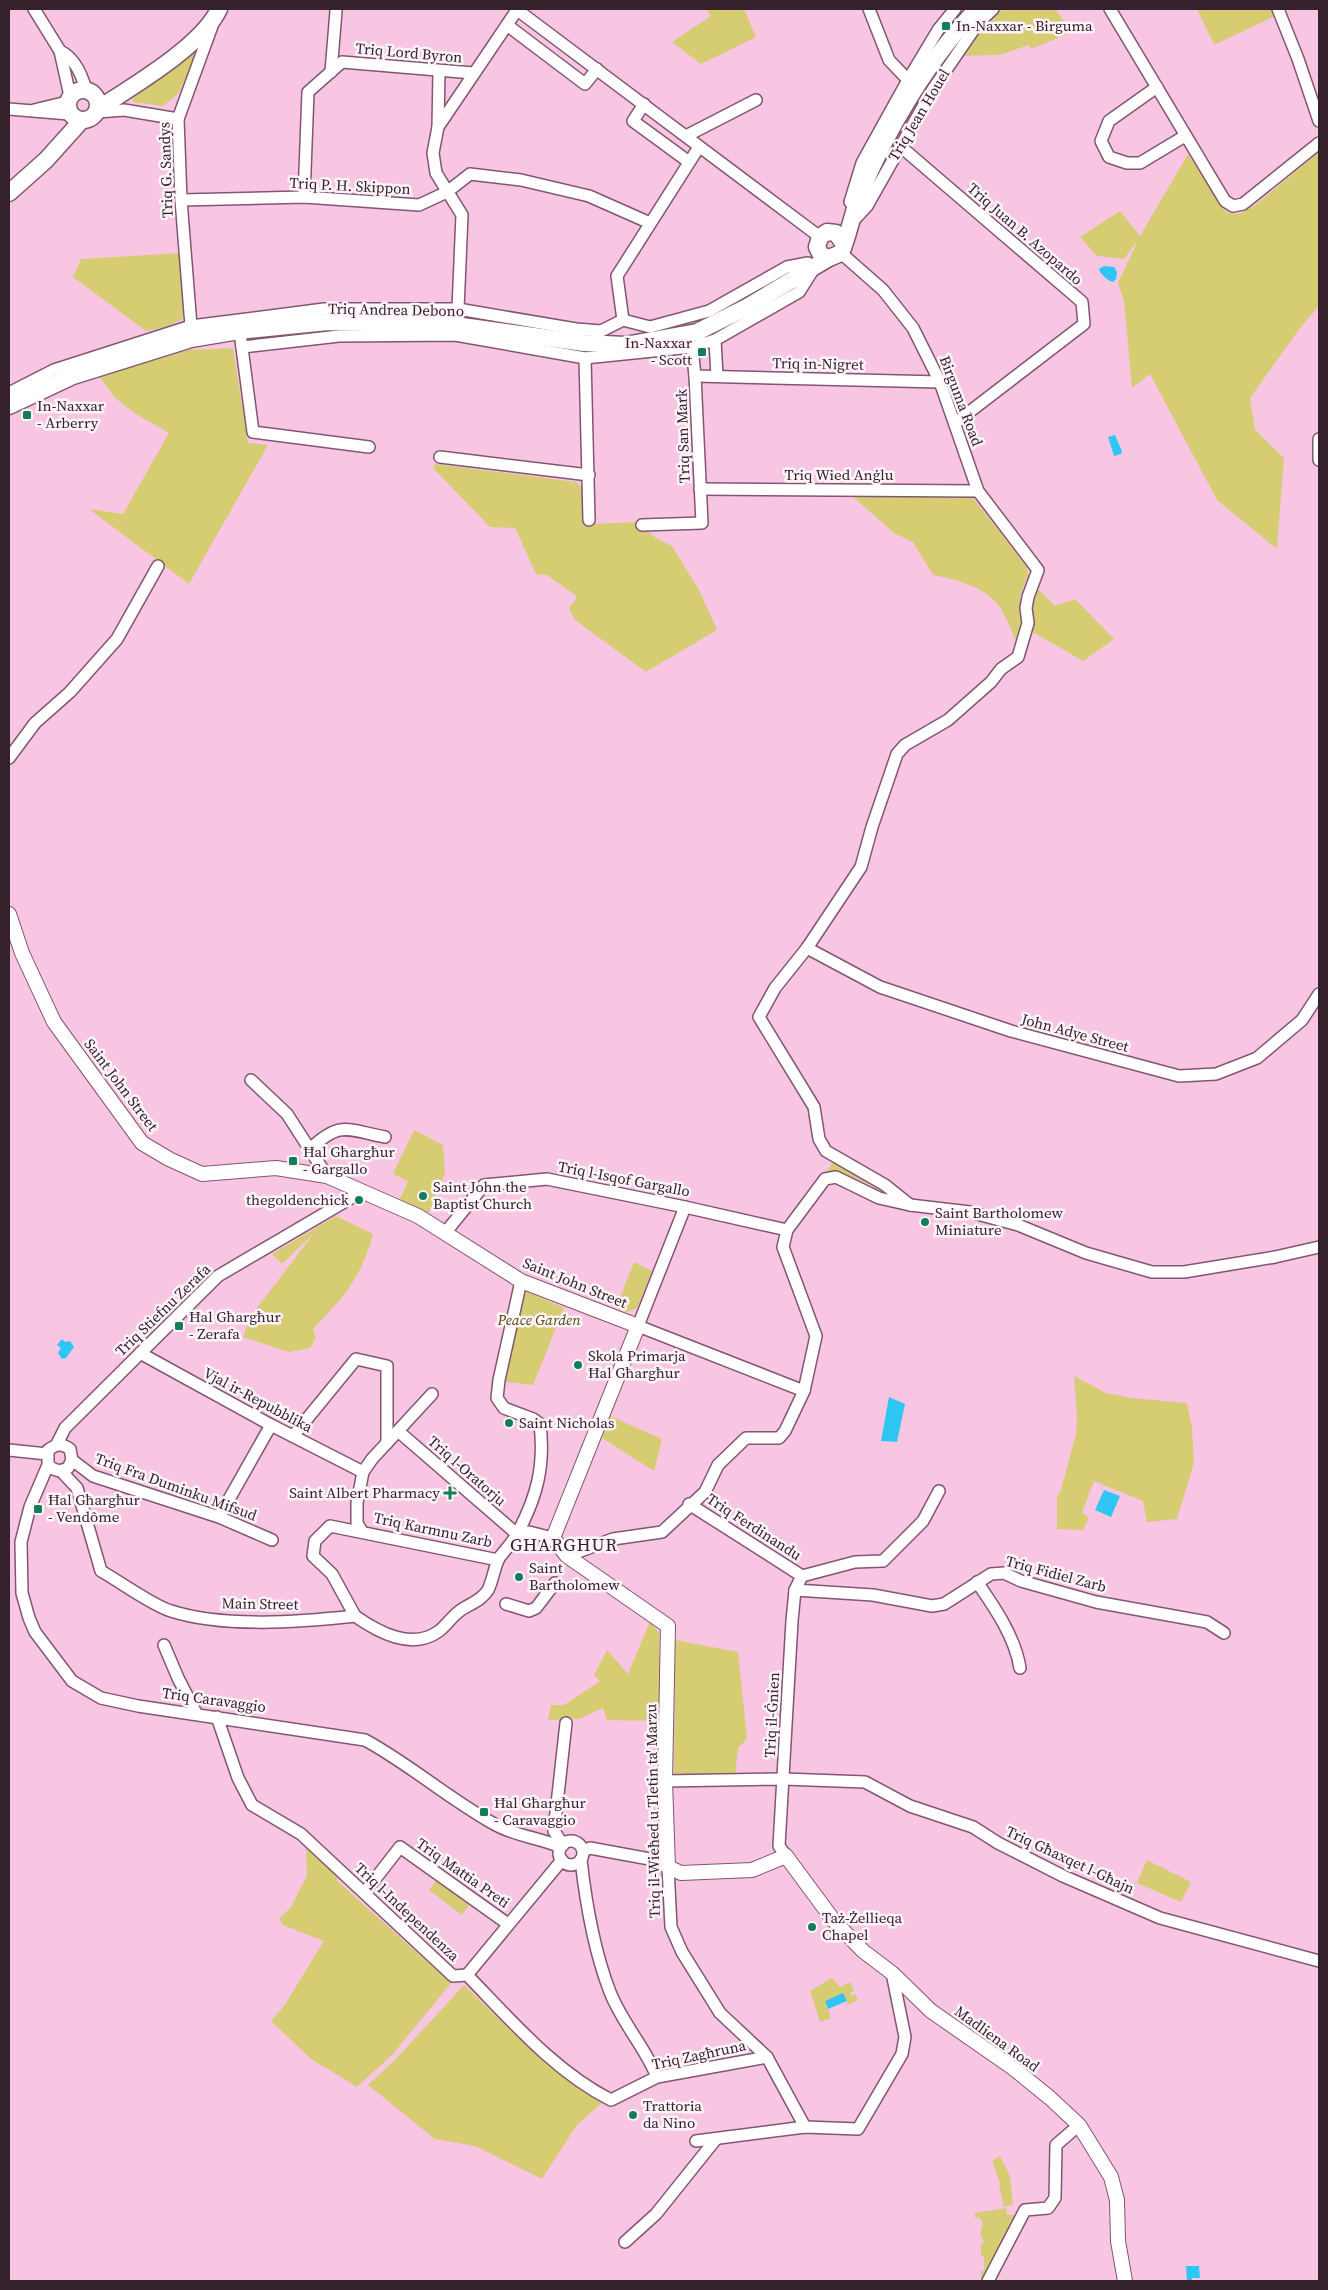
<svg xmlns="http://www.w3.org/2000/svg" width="1328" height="2290" font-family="'Source Serif 4',serif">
<rect width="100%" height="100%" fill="#f8c6e3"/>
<!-- green -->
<g fill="#d6cd73">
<path d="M 706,9 L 744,9 L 756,37 L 701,64 L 672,42 L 711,16 Z"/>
<path d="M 1002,9 L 1055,9 L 1072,32 L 1031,49 L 1029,45 L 999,55 L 960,56 Z"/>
<path d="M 1197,9 L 1272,9 L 1275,16 L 1214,45 Z"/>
<path d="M 189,53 L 197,54 L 178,94 L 163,106 L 133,102 L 132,95 Z"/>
<path d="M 1319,152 L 1319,306 L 1300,328 L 1250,398 L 1255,430 L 1284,458 L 1277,549 L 1217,500 L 1150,374 L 1132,388 L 1124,301 L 1118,283 L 1138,240 L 1124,259 L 1097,256 L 1080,237 L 1120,211 L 1140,236 L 1188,154 L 1226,212 L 1238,214 L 1254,206 Z"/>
<path d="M 180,253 L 183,319 L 166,327 L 146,331 L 73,277 L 81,259 Z"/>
<path d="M 233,348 L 248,443 L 268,445 L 189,584 L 89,509 L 123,514 L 169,433 L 136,414 L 115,398 L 99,376 L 189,350 Z"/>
<path d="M 435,464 L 576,482 L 583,489 L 593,524 L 636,522 L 656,538 L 672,546 L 699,590 L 717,630 L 646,672 L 575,620 L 569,608 L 577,598 L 575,595 L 547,575 L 536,574 L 515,528 L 490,527 L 433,468 Z"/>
<path d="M 851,495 L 973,498 L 1027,567 L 1028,575 L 1020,596 L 1022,618 L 1016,641 C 1011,630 1007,619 1001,609 C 988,587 955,579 933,575 L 913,542 L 894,533 Z"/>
<path d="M 1036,587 L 1055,606 L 1075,599 L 1114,639 L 1083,661 L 1031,631 L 1028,608 Z"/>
<path d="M 414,1130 L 443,1145 L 445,1173 L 429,1213 L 399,1201 L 408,1181 L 393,1174 Z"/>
<path d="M 833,1162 L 882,1187 L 882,1191 C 865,1182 845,1171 826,1173 Z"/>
<path d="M 336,1216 L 373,1234 C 362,1277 343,1298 313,1329 L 316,1338 L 310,1348 L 289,1352 L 243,1337 L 250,1317 L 315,1232 L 282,1264 L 272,1254 Z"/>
<path d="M 634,1262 L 652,1271 L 637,1308 L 628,1312 L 616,1308 Z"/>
<path d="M 525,1291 L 564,1308 L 533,1385 L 505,1382 Z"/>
<path d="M 1074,1376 L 1106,1393 L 1131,1398 L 1187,1403 L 1192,1428 L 1194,1463 L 1177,1519 L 1147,1522 L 1143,1501 L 1094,1481 L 1082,1512 L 1089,1518 L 1083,1530 L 1057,1529 L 1057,1496 L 1060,1493 L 1076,1434 L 1077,1418 Z"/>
<path d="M 610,1416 L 662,1439 L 654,1471 L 602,1438 Z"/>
<path d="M 650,1621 L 659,1633 L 659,1721 L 607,1720 L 603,1708 L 579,1719 L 548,1720 L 551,1705 L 564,1705 L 600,1681 L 594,1675 L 607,1650 L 628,1674 Z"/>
<path d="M 675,1640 L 738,1652 L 747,1739 L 738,1748 L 735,1777 L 674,1775 Z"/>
<path d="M 306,1844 L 341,1875 L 336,1880 L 451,1983 L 393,2054 L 357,2087 L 311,2059 L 271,2021 L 284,2006 L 324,1941 L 283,1925 L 279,1919 L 291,1907 L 307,1875 Z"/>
<path d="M 1147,1860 L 1191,1882 L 1181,1902 L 1137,1883 Z"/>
<path d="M 436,1881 L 469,1905 L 462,1915 L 429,1890 Z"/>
<path d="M 832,1978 L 840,1987 L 850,1982 L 854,1991 L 850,1993 L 851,1996 L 855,1994 L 858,2000 L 848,2005 L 843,1993 L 825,2001 L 831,2018 L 820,2022 L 810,1991 Z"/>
<path d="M 464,1985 L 535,2054 L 602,2103 L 577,2125 L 542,2179 L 475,2146 L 435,2139 L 368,2085 L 396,2059 Z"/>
<path d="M 1000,2156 L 1010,2176 L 1013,2205 L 1004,2207 L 999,2186 L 1000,2183 L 993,2164 L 993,2160 Z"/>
<path d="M 1006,2208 L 1007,2215 L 1020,2215 L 983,2281 L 981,2281 L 981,2271 L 984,2270 L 984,2256 L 981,2257 L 981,2245 L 984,2241 L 980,2235 L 983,2223 L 979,2217 L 975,2218 L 975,2213 Z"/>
</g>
<!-- water -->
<g fill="#2ec7f4">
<path d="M 1104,266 L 1114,267 L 1117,272 L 1116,279 L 1113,282 C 1108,281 1100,274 1099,269 Z"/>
<path d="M 1115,435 L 1122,451 L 1121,454 L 1114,456 L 1108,437 Z"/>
<path d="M 62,1339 L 65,1342 L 70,1341 L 74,1347 L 66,1358 L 62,1359 L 58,1353 L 61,1348 L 57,1345 Z"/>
<path d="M 889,1397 L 905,1404 L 897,1442 L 881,1441 Z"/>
<path d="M 1104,1490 L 1120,1496 L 1111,1517 L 1095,1510 Z"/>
<path d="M 843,1993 L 847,2001 L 828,2009 L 825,2001 Z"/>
<path d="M 1186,2266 L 1199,2266 L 1200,2278 L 1192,2278 L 1191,2281 L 1187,2281 Z"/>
</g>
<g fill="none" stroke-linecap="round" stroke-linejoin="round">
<defs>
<g id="minor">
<path d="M 34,9 L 60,51 L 70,96"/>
<path d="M 516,9 L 820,237"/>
<path d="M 869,9 L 889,60 L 908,80"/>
<path d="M 1110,9 L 1225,201 L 1233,206 L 1243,204 L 1319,143"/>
<path d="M 1278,9 L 1298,59 L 1319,121"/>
<path d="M 507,25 L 585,84 L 597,69"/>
<path d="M 60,51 C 75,58 82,75 86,90"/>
<path d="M 331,72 L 336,11"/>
<path d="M 1157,87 L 1109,121 L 1101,141 L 1109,157 L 1127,163 L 1140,163 L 1185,136"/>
<path d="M 644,104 L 633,121 L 689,162"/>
<path d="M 9,109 L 69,114"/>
<path d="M 34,110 L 67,102"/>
<path d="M 98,112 L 124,110 L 178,119"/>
<path d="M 438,127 L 439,71"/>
<path d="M 686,136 L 756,100"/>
<path d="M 900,146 L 1082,302 L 1084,324 L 955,423"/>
<path d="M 304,197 L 308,92 L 342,62 L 473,73"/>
<path d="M 181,200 L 304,197 L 419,205 L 447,192 L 470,174 L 521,180 L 589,196 L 650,223"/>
<path d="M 850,202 L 862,163 L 908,80 L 938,30 L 955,9"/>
<path d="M 853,221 L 867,206 L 933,89 L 979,22 L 993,9"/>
<path d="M 841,253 L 883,290 L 913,328 L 940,382 L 978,491 L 1038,570 L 1028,597 L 1026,608 L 1028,623 L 1018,657 L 1001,669 L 991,682 L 948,720 L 905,745 L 897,754 L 872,827 L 861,867 L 807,948 L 775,988 L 759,1017 L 814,1107 L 819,1139 L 826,1151 L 885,1185 L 910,1205"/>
<path d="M 458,309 L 462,215 L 436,173 L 433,153 L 438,127 L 517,10"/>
<path d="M 623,320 L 617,276 L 699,147"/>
<path d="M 191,326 L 181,200 L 178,119 L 212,26"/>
<path d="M 241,340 L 253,432 L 369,447"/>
<path d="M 715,340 L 717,376"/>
<path d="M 242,347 L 339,336 L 455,335 L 585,358 L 692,347 L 715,340 L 799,292 L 813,270"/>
<path d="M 585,358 L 589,520"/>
<path d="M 695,376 L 940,382"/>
<path d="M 9,393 L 54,370 L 191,326 L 324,309 L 458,309 L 576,329 L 601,331 L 623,320 L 650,327 L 709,311 L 787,267 L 808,263"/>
<path d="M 1319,439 L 1319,460"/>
<path d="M 440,457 L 589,475"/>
<path d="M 700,489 L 978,491"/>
<path d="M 642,525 L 702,523 L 695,376 L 692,347"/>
<path d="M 9,758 L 35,723 L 70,692 L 117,639 L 158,566"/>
<path d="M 807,948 L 880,987 L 1011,1031 L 1179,1076 L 1216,1074 L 1257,1058 L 1302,1020 L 1319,994"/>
<path d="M 251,1080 L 287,1114 L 327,1176"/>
<path d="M 310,1149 C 341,1120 347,1130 385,1137"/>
<path d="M 685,1207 L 638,1326 L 804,1391"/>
<path d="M 445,1233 L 484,1185 L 547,1179 L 685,1207 L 787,1230"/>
<path d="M 140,1353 L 271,1425 L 363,1472"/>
<path d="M 398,1431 L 517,1534"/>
<path d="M 293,1436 L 356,1359 L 387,1366 L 387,1443"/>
<path d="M 57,1444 L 65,1428 L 218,1276 L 363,1191"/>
<path d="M 9,1450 L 47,1454"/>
<path d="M 72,1460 L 93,1476 L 219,1517 L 272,1540"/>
<path d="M 48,1465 C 55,1471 59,1472 68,1468 L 72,1460 L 70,1449 C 61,1443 57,1444 48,1450 L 48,1465 L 30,1507 L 21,1542 L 22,1593 L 29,1618 L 35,1632 L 72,1681 L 101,1698 L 138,1706 L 365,1740 C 411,1765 450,1800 496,1825 C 516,1836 540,1838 561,1847"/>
<path d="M 61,1471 L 77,1488 L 101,1571 C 119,1581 153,1606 171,1611 C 225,1628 299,1622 355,1616 C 378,1632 412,1651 439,1631 C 447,1625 452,1616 461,1610 C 470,1604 482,1600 488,1590 C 493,1580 494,1568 499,1558 C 505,1550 513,1542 517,1534 C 537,1497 545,1466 540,1424 L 533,1419 L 504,1408 L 497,1398 L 499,1380 L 521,1281"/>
<path d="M 689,1504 L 802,1576"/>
<path d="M 219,1517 L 271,1425"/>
<path d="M 361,1530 L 357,1523 L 357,1503 L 363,1472 L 372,1459 L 432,1394"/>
<path d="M 517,1534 L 529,1532 L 553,1538"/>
<path d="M 567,1556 L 613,1539 L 662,1532 L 705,1492 L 718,1465 L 746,1438 L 779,1438 L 785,1431 L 804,1391 L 816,1336 L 783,1247 L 787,1230 L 825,1179 L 836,1177 L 879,1198 L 910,1205 L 970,1212 L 1018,1225 L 1086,1253 L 1152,1272 L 1184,1272 L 1275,1257 L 1319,1247"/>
<path d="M 802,1576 L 855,1562 L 883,1561 L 923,1521 L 939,1491"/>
<path d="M 977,1582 C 995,1608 1015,1637 1020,1668"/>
<path d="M 795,1590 L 873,1595 L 932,1606 L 944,1604 L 991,1574 L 1004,1573 L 1021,1581 L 1096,1602 L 1207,1622 L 1224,1633"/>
<path d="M 506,1604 L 529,1611 L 536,1608 L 555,1583"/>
<path d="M 355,1616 L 332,1574 L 313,1556 L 315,1541 L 330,1526 L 498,1560"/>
<path d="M 164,1645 L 178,1678 L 196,1713"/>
<path d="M 217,1717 L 238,1778 L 252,1805 L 301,1834 L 453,1976 L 467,1975 C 511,2020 555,2072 611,2100 L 657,2077 L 767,2057"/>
<path d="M 665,1781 L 784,1779 L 865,1782 L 910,1806 L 973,1827 L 998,1843 L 1063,1876 L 1160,1918 L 1319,1961"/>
<circle cx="571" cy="1853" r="12"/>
<path d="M 563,1845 L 554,1831 L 566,1723"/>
<path d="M 583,1851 L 590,1848 L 655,1860 L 668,1867 L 671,1927 L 682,1952 L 720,2013 L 767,2057 L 805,2127"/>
<path d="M 786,1856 L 779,1846 L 792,1621 L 795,1590 L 802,1576"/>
<path d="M 581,1860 C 586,1904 594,1951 610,1992 C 622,2023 645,2047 657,2077"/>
<path d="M 365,1892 L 400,1847 L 508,1924"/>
<path d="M 467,1975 L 562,1860"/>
<path d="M 696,2141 L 805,2127 L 858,2129 L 902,2054 L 905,2037 L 892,1973"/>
<path d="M 625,2242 L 656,2214 L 716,2139"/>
<path d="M 988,2281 L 1025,2210 L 1048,2208 L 1055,2198 L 1056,2145 L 1079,2125"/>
</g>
<path id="tertiary" d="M 9,914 L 22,953 L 54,1022 L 142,1143 L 169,1159 L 202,1174 L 276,1168 L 327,1176 L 418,1216 L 521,1281 L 638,1326 L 553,1538 L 567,1556 L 668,1626 L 665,1781 L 668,1867 L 681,1873 L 752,1870 L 786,1856 L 834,1921 L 863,1951 L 892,1973 L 931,2011 L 1013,2068 L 1050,2098 L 1079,2125 L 1111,2177 L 1117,2200 L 1118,2241 L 1125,2281"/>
<g id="secondary">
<circle cx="83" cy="105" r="15"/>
<path d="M 98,109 C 133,86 202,46 219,9"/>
<path d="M 9,193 L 46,160 L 82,120"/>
<path d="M 844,244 L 836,233 L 827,232 L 820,237 L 817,247 L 821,255 L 829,258 L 841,253 C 849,235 852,213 860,195 C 885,132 930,57 977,9"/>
<path d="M 9,406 L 73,376 L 191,339 L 239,331 L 328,322 L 455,325 L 584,343 L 625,345 L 697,332 L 745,308 L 829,258"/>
</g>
</defs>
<!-- minor casing -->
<use href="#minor" stroke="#825670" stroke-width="14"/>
<!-- tertiary casing -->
<use href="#tertiary" stroke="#825670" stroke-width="16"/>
<!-- secondary casing -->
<use href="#secondary" stroke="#825670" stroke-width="19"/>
<!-- minor -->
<use href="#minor" stroke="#fff" stroke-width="11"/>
<!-- tertiary -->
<use href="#tertiary" stroke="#fff" stroke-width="14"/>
<!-- secondary -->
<use href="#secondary" stroke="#fff" stroke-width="16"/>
</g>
<!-- markers -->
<g fill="#137d58" stroke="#fff4fa" stroke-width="2">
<rect x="941" y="21" width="10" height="10" rx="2.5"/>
<rect x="697" y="347" width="10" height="10" rx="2.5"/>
<rect x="22" y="410" width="10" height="10" rx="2.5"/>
<rect x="288" y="1156" width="10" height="10" rx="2.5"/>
<circle cx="423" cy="1196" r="5"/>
<circle cx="359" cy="1200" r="5"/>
<circle cx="925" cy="1222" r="5"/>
<rect x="174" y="1321" width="10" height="10" rx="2.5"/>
<circle cx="578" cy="1365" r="5"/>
<circle cx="509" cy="1423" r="5"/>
<path d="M447.5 1485.5h5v5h5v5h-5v5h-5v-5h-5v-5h5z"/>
<rect x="33" y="1504" width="10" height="10" rx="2.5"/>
<circle cx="519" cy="1577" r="5"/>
<rect x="479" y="1807" width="10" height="10" rx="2.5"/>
<circle cx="812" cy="1927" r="5"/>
<circle cx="633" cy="2115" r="5"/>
</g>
<g text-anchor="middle" stroke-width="5" stroke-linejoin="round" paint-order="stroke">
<!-- poi labels -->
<g font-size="15" fill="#34212c" stroke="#fff4fa" text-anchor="start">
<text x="956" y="31">In-Naxxar - Birguma</text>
<text x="692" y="348" text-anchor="end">In-Naxxar<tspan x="692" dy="17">- Scott</tspan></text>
<text x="37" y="411">In-Naxxar<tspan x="37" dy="17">- Arberry</tspan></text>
<text x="303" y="1157">Ħal Għargħur<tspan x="303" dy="17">- Gargallo</tspan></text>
<text x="433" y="1192">Saint John the<tspan x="433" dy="17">Baptist Church</tspan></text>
<text x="349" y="1205" text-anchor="end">thegoldenchick</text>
<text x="935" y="1218">Saint Bartholomew<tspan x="935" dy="17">Miniature</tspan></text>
<text x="189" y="1322">Ħal Għargħur<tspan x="189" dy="17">- Zerafa</tspan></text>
<text x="588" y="1361">Skola Primarja<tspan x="588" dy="17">Ħal Għargħur</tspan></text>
<text x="519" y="1428">Saint Nicholas</text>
<text x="440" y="1498" text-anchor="end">Saint Albert Pharmacy</text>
<text x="48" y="1505">Ħal Għargħur<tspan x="48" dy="17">- Vendôme</tspan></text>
<text x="529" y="1573">Saint<tspan x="529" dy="17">Bartholomew</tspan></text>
<text x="494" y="1808">Ħal Għargħur<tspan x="494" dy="17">- Caravaggio</tspan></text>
<text x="822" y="1923">Taż-Żellieqa<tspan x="822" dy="17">Chapel</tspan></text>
<text x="643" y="2111">Trattoria<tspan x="643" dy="17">da Nino</tspan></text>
</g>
<!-- street labels -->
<g font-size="15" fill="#34212c" stroke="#fff4fa">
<text transform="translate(409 53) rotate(5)" y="5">Triq Lord Byron</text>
<text transform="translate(919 115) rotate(-59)" y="5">Triq Jean Houel</text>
<text transform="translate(166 170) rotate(-92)" y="5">Triq G. Sandys</text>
<text transform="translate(350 186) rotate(3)" y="5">Triq P. H. Skippon</text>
<text transform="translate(1025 234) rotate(41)" y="5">Triq Juan B. Azopardo</text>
<text transform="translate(396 310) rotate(1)" y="5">Triq Andrea Debono</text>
<text transform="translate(818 364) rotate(1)" y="5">Triq in-Nigret</text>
<text transform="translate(961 401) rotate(69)" y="5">Birguma Road</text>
<text transform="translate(683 436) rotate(-92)" y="5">Triq San Mark</text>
<text x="839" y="480">Triq Wied Anġlu</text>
<text transform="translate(1075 1033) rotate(15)" y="5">John Adye Street</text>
<text transform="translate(121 1085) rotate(53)" y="5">Saint John Street</text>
<text transform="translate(624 1179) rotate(11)" y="5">Triq l-Isqof Gargallo</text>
<text transform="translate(575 1283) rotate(22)" y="5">Saint John Street</text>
<text transform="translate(163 1310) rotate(-44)" y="5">Triq Stiefnu Zerafa</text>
<text transform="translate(258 1400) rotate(28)" y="5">Vjal ir-Repubblika</text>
<text transform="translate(467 1471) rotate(41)" y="5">Triq l-Oratorju</text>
<text transform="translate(176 1487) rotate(20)" y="5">Triq Fra Duminku Mifsud</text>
<text transform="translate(754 1527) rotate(33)" y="5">Triq Ferdinandu</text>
<text transform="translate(433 1530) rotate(12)" y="5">Triq Karmnu Zarb</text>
<text transform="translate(1056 1574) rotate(15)" y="5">Triq Fidiel Zarb</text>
<text transform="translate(260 1604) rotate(1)" y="5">Main Street</text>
<text transform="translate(214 1700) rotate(8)" y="5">Triq Caravaggio</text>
<text transform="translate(772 1715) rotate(-87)" y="5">Triq il-Ġnien</text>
<text transform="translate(653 1811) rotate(-91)" y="5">Triq il-Wieħed u Tletin ta' Marzu</text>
<text transform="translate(1070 1860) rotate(25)" y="5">Triq Għaxqet l-Għajn</text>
<text transform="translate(463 1873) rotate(35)" y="5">Triq Mattia Preti</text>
<text transform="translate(407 1912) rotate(43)" y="5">Triq l-Independenza</text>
<text transform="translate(997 2039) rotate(36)" y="5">Madliena Road</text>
<text transform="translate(699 2055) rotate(-12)" y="5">Triq Zagħruna</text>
</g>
<!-- park labels -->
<g font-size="15" font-style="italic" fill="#514a0a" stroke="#fff4fa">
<text x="539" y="1325">Peace Garden</text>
</g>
<!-- quarter labels -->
<g font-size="18" letter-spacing="1" fill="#34212c" stroke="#fff4fa">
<text x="564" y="1551">GHARGHUR</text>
</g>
</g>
<!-- border -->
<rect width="1328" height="2290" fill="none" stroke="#34212c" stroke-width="20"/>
</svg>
